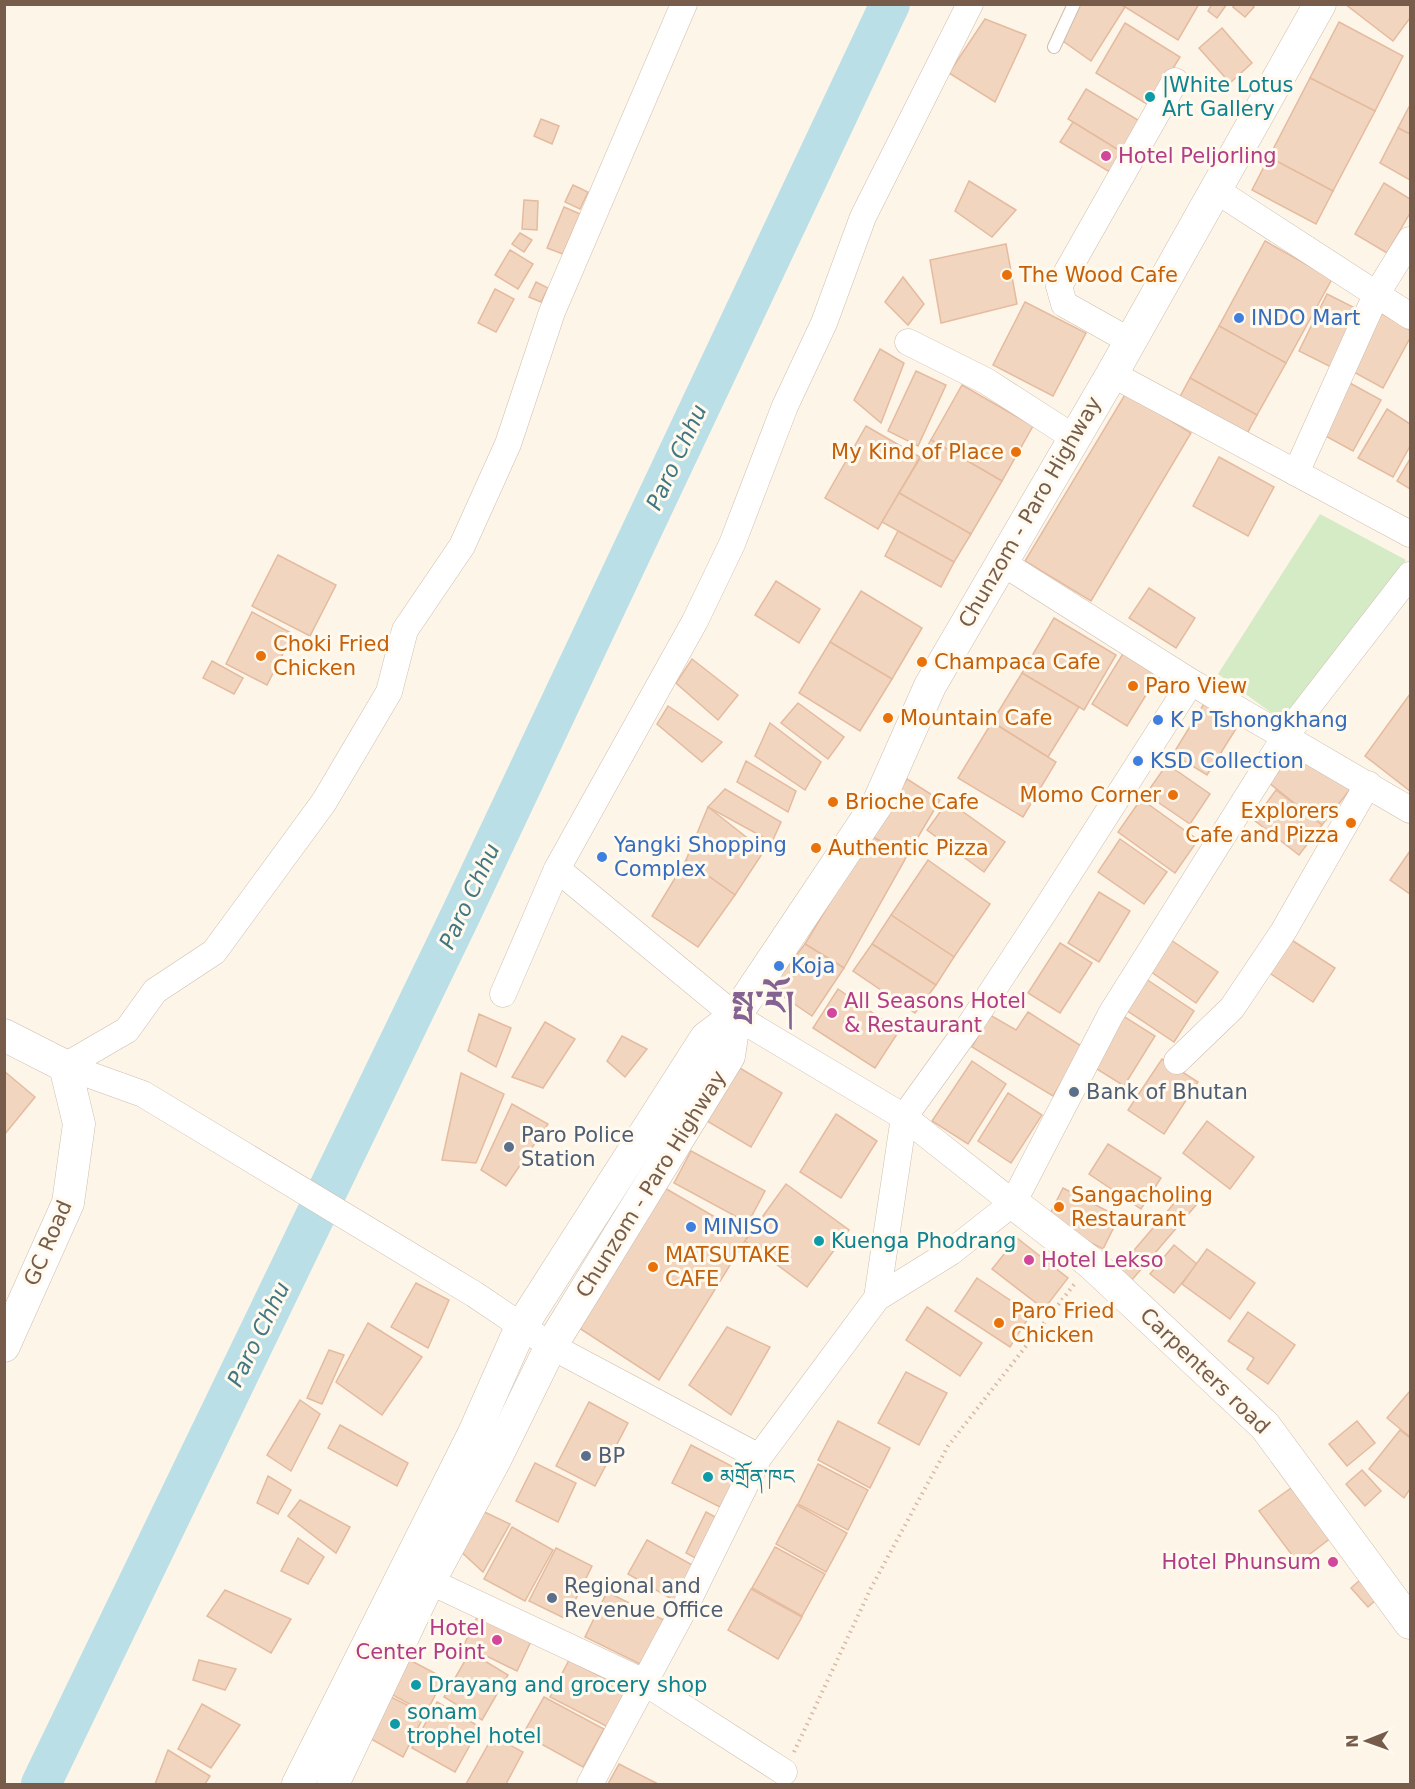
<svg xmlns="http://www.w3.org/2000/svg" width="1415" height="1789" font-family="'DejaVu Sans','Noto Serif Tibetan',sans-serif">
<rect width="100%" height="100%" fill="#fdf5e8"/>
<!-- green -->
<path fill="#d4ebc5" d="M 1320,514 L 1406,560 L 1284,722 L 1218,674 Z"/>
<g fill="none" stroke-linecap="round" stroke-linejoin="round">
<!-- river -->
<path stroke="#bbdfe7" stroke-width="40" d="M 41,1784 L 461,914 L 890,4"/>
</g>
<!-- building -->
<g fill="#f2d5bf" stroke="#e5bb9f" stroke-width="1.5">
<path d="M 1071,4 L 1119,4 L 1125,7 L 1091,61 L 1053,34 Z"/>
<path d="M 1126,4 L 1199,4 L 1178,40 L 1125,7 Z"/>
<path d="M 1212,4 L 1227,4 L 1217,18 L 1208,11 Z"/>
<path d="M 1235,4 L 1251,4 L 1254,7 L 1245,17 L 1233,7 Z"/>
<path d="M 1345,4 L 1410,4 L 1410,18 L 1393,41 Z"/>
<path d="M 985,19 L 1026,35 L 995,102 L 949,73 Z"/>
<path d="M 1339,22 L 1403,56 L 1375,111 L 1310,78 Z"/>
<path d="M 1125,23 L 1180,57 L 1150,106 L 1096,73 Z"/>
<path d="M 1222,28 L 1252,63 L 1230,83 L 1199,48 Z"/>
<path d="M 1310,78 L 1375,111 L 1333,191 L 1269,157 Z"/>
<path d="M 1086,89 L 1143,123 L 1125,154 L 1068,119 Z"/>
<path d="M 1410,105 L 1410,134 L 1398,128 Z"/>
<path d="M 541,119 L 559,126 L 552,144 L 534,136 Z"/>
<path d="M 1073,122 L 1125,154 L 1113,174 L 1060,142 Z"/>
<path d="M 1398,128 L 1410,134 L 1410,180 L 1380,163 Z"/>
<path d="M 1269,157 L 1333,191 L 1316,224 L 1252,190 Z"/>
<path d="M 969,181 L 1016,210 L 992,237 L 955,211 Z"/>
<path d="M 1384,183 L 1410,199 L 1410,213 L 1387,253 L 1355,234 Z"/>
<path d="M 573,185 L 588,192 L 580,209 L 565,202 Z"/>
<path d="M 524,200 L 538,201 L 537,230 L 522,229 Z"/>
<path d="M 564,207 L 580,214 L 563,254 L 547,248 Z"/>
<path d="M 520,233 L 532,240 L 524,252 L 512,244 Z"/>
<path d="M 1265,241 L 1332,279 L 1286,363 L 1219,326 Z"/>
<path d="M 1006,244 L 1017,304 L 941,323 L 930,260 Z"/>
<path d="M 510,250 L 533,264 L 518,289 L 495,275 Z"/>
<path d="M 903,277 L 924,304 L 908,325 L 885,302 Z"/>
<path d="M 536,282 L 548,288 L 541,302 L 529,297 Z"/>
<path d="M 495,289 L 514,299 L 496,332 L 478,323 Z"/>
<path d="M 1327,294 L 1365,313 L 1337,370 L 1299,351 Z"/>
<path d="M 1025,302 L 1086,333 L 1053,396 L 993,365 Z"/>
<path d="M 1381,313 L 1410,330 L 1410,338 L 1383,388 L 1350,370 Z"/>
<path d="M 1219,326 L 1286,363 L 1257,415 L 1190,378 Z"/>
<path d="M 880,349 L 904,363 L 881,423 L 854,400 Z"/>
<path d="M 916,371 L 946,385 L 918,446 L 888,431 Z"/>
<path d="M 1190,378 L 1257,415 L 1242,443 L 1175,406 Z"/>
<path d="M 1348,382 L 1381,400 L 1353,451 L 1320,433 Z"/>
<path d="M 962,385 L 1033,426 L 1002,481 L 931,440 Z"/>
<path d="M 1126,393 L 1191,433 L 1091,601 L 1025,561 Z"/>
<path d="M 1387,409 L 1410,424 L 1410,446 L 1393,477 L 1358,458 Z"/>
<path d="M 866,426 L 920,457 L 878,529 L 825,498 Z"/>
<path d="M 931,440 L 1002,481 L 971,534 L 899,493 Z"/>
<path d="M 1219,457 L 1274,487 L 1248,536 L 1193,506 Z"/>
<path d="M 1410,459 L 1410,489 L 1397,481 Z"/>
<path d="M 899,493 L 971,534 L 954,562 L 882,522 Z"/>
<path d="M 898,531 L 954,562 L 941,587 L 885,556 Z"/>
<path d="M 278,555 L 336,585 L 310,636 L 252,606 Z"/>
<path d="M 776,581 L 820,609 L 799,643 L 755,615 Z"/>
<path d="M 1149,588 L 1195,618 L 1176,648 L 1129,618 Z"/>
<path d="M 861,591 L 922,628 L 892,679 L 830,642 Z"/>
<path d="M 252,612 L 293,634 L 267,685 L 226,664 Z"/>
<path d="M 1054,618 L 1116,655 L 1084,710 L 1022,673 Z"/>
<path d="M 830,642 L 892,679 L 860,731 L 799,693 Z"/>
<path d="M 1124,652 L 1159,674 L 1127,726 L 1092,704 Z"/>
<path d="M 692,659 L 738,695 L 718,720 L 676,683 Z"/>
<path d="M 212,661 L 243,678 L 234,694 L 203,678 Z"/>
<path d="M 1022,673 L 1079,707 L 1048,757 L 992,722 Z"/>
<path d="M 1410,694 L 1410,791 L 1365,756 Z"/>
<path d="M 1205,702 L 1239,724 L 1207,775 L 1173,754 Z"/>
<path d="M 798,703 L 844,737 L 828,759 L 781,723 Z"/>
<path d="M 668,706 L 722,742 L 702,762 L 657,724 Z"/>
<path d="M 992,722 L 1056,762 L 1023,817 L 958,778 Z"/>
<path d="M 770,723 L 821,762 L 805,790 L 755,756 Z"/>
<path d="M 1299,745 L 1352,787 L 1322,825 L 1269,783 Z"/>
<path d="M 746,761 L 796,791 L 788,812 L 737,782 Z"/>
<path d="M 1167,764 L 1210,794 L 1190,824 L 1146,794 Z"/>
<path d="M 907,779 L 940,800 L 908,854 L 870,836 Z"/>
<path d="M 725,789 L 781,822 L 772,842 L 708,807 Z"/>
<path d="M 1276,790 L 1322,825 L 1299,855 L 1254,820 Z"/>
<path d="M 1141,799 L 1198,840 L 1175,873 L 1118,832 Z"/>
<path d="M 948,801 L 1005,842 L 984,872 L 927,830 Z"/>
<path d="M 708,807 L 764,851 L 735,895 L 686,860 Z"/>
<path d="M 870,836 L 908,854 L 844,968 L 805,944 Z"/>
<path d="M 1120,839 L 1167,872 L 1144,904 L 1098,872 Z"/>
<path d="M 1410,851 L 1410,894 L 1390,880 Z"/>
<path d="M 686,860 L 735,895 L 698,947 L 652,916 Z"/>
<path d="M 928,860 L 990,904 L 954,957 L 891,915 Z"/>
<path d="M 1099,892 L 1130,911 L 1099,962 L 1068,943 Z"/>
<path d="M 891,915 L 954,957 L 936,985 L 872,944 Z"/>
<path d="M 1287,937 L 1335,968 L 1313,1002 L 1265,970 Z"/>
<path d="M 1168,938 L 1218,972 L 1196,1003 L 1147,969 Z"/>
<path d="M 1060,943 L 1092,963 L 1060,1013 L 1028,993 Z"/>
<path d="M 805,944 L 844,968 L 812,1016 L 771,988 Z"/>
<path d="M 872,944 L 936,985 L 915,1013 L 853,971 Z"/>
<path d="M 1146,979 L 1194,1011 L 1174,1042 L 1126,1010 Z"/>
<path d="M 838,989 L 899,1031 L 875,1068 L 813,1028 Z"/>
<path d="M 1028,1012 L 1083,1047 L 1053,1096 L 972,1047 L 990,1015 L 1016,1030 Z"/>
<path d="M 479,1014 L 511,1028 L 496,1067 L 468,1051 Z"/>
<path d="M 1120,1014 L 1155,1036 L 1124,1086 L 1089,1064 Z"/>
<path d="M 545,1022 L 575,1039 L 543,1088 L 512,1077 Z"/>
<path d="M 622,1036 L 647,1049 L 625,1077 L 607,1061 Z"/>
<path d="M 1162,1059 L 1198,1082 L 1164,1134 L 1128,1110 Z"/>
<path d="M 972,1061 L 1006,1084 L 968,1144 L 932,1121 Z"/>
<path d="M 738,1067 L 782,1093 L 751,1147 L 707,1121 Z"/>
<path d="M 4,1071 L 35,1097 L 5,1134 L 4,1133 Z"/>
<path d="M 461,1073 L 504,1094 L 476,1163 L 442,1160 Z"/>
<path d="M 1008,1093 L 1042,1115 L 1011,1163 L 978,1141 Z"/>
<path d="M 512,1104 L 548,1124 L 506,1186 L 481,1170 Z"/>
<path d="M 836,1114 L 877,1141 L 841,1198 L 800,1172 Z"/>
<path d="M 1207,1121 L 1254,1157 L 1230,1189 L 1183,1153 Z"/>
<path d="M 1108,1144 L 1161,1178 L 1141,1209 L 1089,1174 Z"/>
<path d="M 691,1151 L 765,1191 L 748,1223 L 674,1183 Z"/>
<path d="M 656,1183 L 748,1236 L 659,1380 L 573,1324 Z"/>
<path d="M 786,1184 L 849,1230 L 807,1287 L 745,1241 Z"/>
<path d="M 1063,1188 L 1119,1217 L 1103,1249 L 1047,1220 Z"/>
<path d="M 1182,1194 L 1196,1205 L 1131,1281 L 1118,1269 Z"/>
<path d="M 1017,1238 L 1068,1278 L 1044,1309 L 992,1269 Z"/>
<path d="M 1174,1245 L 1197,1264 L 1174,1293 L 1150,1274 Z"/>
<path d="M 1207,1249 L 1255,1283 L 1230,1319 L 1182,1284 Z"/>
<path d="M 977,1278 L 1031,1314 L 1010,1347 L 955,1311 Z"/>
<path d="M 416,1283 L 449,1300 L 428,1348 L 391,1327 Z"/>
<path d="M 927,1307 L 982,1343 L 960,1376 L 906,1340 Z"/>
<path d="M 1248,1312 L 1295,1345 L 1268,1384 L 1247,1369 L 1254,1358 L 1228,1341 Z"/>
<path d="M 368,1323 L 422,1357 L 382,1415 L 336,1382 Z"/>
<path d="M 727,1327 L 770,1347 L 731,1415 L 689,1385 Z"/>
<path d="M 329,1350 L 344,1355 L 322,1404 L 307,1398 Z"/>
<path d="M 906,1372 L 947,1393 L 919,1445 L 878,1423 Z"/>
<path d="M 1410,1391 L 1410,1437 L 1387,1418 Z"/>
<path d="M 300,1400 L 320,1414 L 291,1471 L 267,1455 Z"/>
<path d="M 589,1402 L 628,1423 L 595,1486 L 556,1466 Z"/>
<path d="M 838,1421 L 890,1448 L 870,1488 L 818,1460 Z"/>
<path d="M 1357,1421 L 1375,1443 L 1347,1466 L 1329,1444 Z"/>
<path d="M 340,1425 L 408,1463 L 397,1486 L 328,1448 Z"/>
<path d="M 1400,1430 L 1410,1438 L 1410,1489 L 1404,1498 L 1369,1469 Z"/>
<path d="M 691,1445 L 743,1472 L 724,1509 L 672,1483 Z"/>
<path d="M 535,1463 L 576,1483 L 558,1522 L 516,1501 Z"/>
<path d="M 818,1464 L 868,1490 L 848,1530 L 798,1504 Z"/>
<path d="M 1362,1470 L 1381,1491 L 1365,1506 L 1346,1484 Z"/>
<path d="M 268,1476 L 291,1490 L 278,1514 L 257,1503 Z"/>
<path d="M 1298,1483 L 1336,1534 L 1298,1563 L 1259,1511 Z"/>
<path d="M 300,1500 L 350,1527 L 336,1553 L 288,1516 Z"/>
<path d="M 797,1505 L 847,1533 L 826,1572 L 776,1544 Z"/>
<path d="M 476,1508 L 510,1524 L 483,1572 L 455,1546 Z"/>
<path d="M 706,1512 L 721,1520 L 701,1561 L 686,1553 Z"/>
<path d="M 512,1527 L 553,1550 L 525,1601 L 484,1579 Z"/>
<path d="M 298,1538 L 324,1557 L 308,1584 L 281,1571 Z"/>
<path d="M 647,1540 L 696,1567 L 677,1602 L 628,1574 Z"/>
<path d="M 775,1547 L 825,1574 L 802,1616 L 752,1588 Z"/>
<path d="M 556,1548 L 592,1566 L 566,1619 L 529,1601 Z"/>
<path d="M 1369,1572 L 1386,1591 L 1368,1607 L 1351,1588 Z"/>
<path d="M 751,1589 L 802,1617 L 778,1659 L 728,1630 Z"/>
<path d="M 225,1590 L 291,1619 L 271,1653 L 207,1616 Z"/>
<path d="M 607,1592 L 664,1620 L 642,1665 L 585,1637 Z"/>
<path d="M 480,1611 L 533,1637 L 517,1671 L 464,1645 Z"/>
<path d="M 470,1652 L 508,1675 L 482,1720 L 444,1697 Z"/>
<path d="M 404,1657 L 444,1678 L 426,1713 L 387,1692 Z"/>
<path d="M 199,1660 L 236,1669 L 225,1690 L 193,1680 Z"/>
<path d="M 569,1660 L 627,1690 L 608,1727 L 550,1697 Z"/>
<path d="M 385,1694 L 425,1714 L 403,1757 L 364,1735 Z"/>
<path d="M 544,1697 L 604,1729 L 583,1767 L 523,1734 Z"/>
<path d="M 437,1702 L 480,1727 L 455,1772 L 412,1748 Z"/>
<path d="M 202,1704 L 240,1725 L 211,1768 L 178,1749 Z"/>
<path d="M 493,1736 L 523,1752 L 506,1784 L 466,1784 Z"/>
<path d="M 168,1750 L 210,1776 L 205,1784 L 155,1784 Z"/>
<path d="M 619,1764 L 658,1784 L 608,1784 Z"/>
</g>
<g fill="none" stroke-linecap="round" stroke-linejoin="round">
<defs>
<path id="service" d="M 1054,47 L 1074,4"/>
<g id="minor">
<path d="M 1214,189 L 1410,316"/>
<path d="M 1130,341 L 1064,304 L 1059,286 L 1175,81"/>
<path d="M 908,342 L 986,381 L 1073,437"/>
<path d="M 1112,374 L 1410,534"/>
<path d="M 1296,473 L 1376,295 L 1410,240"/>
<path d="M 1001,562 L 1191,682 L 1410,810"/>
<path d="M 557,869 L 735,1016 L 904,1117 L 1013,1203"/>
<path d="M 503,994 L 557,869 L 695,621 L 732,544 L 785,406 L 824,323 L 863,217 L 970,4"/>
<path d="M 1177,1061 L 1232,1008 L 1283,932 L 1368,784"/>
<path d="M 65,1066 L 127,1030 L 155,991 L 214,952 L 324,802 L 389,692 L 405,630 L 462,546 L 508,444 L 552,312 L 684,4"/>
<path d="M 65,1066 L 143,1094 L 474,1294 L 551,1346 L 759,1457"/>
<path d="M 877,1298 L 904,1117 L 968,1028 L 1048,906 L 1191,682"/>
<path d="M 414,1574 L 644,1682 L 784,1772"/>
<path d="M 590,1784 L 686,1605 L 759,1457 L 877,1298 L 951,1252 L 1013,1203 L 1111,1014 L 1286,735 L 1410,575"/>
</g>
<g id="tertiary">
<path d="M 4,1035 L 65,1066 L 79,1124 L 68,1203 L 4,1346"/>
<path d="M 1013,1203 L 1091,1263 L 1265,1426 L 1410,1623"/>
<path d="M 298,1784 L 474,1433 L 521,1327 L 706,1038 L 735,1016 L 879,801 L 930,686 L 1112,374 L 1320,4"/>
<path d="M 333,1784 L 429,1582 L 496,1458 L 551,1346 L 729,1056 L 735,1016"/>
</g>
</defs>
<!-- service casing -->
<use href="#service" stroke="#cfbdad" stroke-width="14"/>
<!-- minor casing -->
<use href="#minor" stroke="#cfbdad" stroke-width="27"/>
<!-- tertiary casing -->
<use href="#tertiary" stroke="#cfbdad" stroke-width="33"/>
<!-- path -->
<path stroke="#d8b8a2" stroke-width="4" stroke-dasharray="1.5 4.5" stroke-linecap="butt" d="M 794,1752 L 871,1588 L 948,1446 L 1076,1282"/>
<!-- service -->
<use href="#service" stroke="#fff" stroke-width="12"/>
<!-- minor -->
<use href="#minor" stroke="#fff" stroke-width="26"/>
<!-- tertiary -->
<use href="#tertiary" stroke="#fff" stroke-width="32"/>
</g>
<!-- markers -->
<g fill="#0f9aa8" stroke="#fff9ee" stroke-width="2">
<circle cx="1150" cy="97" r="6"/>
<circle cx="819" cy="1241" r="6"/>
<circle cx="708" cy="1477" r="6"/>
<circle cx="416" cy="1685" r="6"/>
<circle cx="395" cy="1724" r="6"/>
</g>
<g fill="#d1479c" stroke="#fff9ee" stroke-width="2">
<circle cx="1106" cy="156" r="6"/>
<circle cx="832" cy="1013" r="6"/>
<circle cx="1029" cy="1260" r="6"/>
<circle cx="1333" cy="1562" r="6"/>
<circle cx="497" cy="1640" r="6"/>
</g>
<g fill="#e8710a" stroke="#fff9ee" stroke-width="2">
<circle cx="1007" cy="275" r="6"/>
<circle cx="1016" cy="452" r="6"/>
<circle cx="261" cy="656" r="6"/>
<circle cx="922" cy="662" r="6"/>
<circle cx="1133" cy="686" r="6"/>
<circle cx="888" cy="718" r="6"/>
<circle cx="1173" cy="795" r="6"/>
<circle cx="833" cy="802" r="6"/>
<circle cx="1351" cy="823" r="6"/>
<circle cx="816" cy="848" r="6"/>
<circle cx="1059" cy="1207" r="6"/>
<circle cx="653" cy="1267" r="6"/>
<circle cx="999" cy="1323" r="6"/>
</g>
<g fill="#3f7fe0" stroke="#fff9ee" stroke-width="2">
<circle cx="1239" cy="318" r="6"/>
<circle cx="1158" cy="720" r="6"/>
<circle cx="1138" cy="761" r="6"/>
<circle cx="602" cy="857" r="6"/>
<circle cx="779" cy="966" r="6"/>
<circle cx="691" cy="1227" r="6"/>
</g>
<g fill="#5c6f8a" stroke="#fff9ee" stroke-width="2">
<circle cx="1074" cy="1092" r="6"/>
<circle cx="509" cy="1147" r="6"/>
<circle cx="586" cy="1456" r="6"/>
<circle cx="552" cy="1598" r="6"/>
</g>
<g text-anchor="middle" stroke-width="6" stroke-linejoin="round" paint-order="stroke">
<!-- culture labels -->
<g font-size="21" fill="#0d838f" stroke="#fff9ee" text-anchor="start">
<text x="1162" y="92">|White Lotus<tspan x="1162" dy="24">Art Gallery</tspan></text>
<text x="831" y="1248">Kuenga Phodrang</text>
<text x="720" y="1484">མགྲོན་ཁང</text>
<text x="428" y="1692">Drayang and grocery shop</text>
<text x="407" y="1719">sonam<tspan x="407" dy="24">trophel hotel</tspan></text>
</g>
<!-- hotel labels -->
<g font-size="21" fill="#b23c85" stroke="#fff9ee" text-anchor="start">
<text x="1118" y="163">Hotel Peljorling</text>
<text x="844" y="1008">All Seasons Hotel<tspan x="844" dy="24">&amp; Restaurant</tspan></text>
<text x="1041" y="1267">Hotel Lekso</text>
<text x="1321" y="1569" text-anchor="end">Hotel Phunsum</text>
<text x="485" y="1635" text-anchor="end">Hotel<tspan x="485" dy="24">Center Point</tspan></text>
</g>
<!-- food labels -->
<g font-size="21" fill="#c56008" stroke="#fff9ee" text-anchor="start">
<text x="1019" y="282">The Wood Cafe</text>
<text x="1004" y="459" text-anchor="end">My Kind of Place</text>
<text x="273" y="651">Choki Fried<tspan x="273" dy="24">Chicken</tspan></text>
<text x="934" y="669">Champaca Cafe</text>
<text x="1145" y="693">Paro View</text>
<text x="900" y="725">Mountain Cafe</text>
<text x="1161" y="802" text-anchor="end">Momo Corner</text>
<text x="845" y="809">Brioche Cafe</text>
<text x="1339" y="818" text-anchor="end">Explorers<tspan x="1339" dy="24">Cafe and Pizza</tspan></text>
<text x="828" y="855">Authentic Pizza</text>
<text x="1071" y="1202">Sangacholing<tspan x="1071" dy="24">Restaurant</tspan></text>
<text x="665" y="1262">MATSUTAKE<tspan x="665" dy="24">CAFE</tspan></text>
<text x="1011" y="1318">Paro Fried<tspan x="1011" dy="24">Chicken</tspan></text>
</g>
<!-- shop labels -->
<g font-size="21" fill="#366cbe" stroke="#fff9ee" text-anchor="start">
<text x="1251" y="325">INDO Mart</text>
<text x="1170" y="727">K P Tshongkhang</text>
<text x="1150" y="768">KSD Collection</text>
<text x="614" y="852">Yangki Shopping<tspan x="614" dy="24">Complex</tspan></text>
<text x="791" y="973">Koja</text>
<text x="703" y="1234">MINISO</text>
</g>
<!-- street labels -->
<g font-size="21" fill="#775c4b" stroke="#fff9ee">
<text transform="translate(1030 512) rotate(-60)" y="7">Chunzom - Paro Highway</text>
<text transform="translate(651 1184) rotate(-58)" y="7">Chunzom - Paro Highway</text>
<text transform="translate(48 1243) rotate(-67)" y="7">GC Road</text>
<text transform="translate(1205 1371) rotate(44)" y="7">Carpenters road</text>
</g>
<!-- service labels -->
<g font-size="21" fill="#4e5e75" stroke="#fff9ee" text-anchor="start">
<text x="1086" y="1099">Bank of Bhutan</text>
<text x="521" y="1142">Paro Police<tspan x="521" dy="24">Station</tspan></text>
<text x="598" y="1463">BP</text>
<text x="564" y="1593">Regional and<tspan x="564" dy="24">Revenue Office</tspan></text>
</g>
<!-- water labels -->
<g font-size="22" font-style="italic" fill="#417783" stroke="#fff9ee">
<text transform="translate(676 457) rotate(-65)" y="8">Paro Chhu</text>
<text transform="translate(469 896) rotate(-65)" y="8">Paro Chhu</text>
<text transform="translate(258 1334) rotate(-64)" y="8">Paro Chhu</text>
</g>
<!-- town labels -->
<g font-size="33" font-weight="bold" fill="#846393" stroke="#fff9ee">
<text x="763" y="1014">སྤ་རོ།</text>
</g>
</g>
<!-- border -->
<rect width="1415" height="1789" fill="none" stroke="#775c4b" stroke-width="12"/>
<!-- north arrow -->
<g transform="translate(1367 1741) rotate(269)" stroke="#fff9ee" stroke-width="4.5" paint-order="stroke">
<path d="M0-4.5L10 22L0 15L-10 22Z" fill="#775c4b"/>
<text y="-9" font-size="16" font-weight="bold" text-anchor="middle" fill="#775c4b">N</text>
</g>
</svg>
